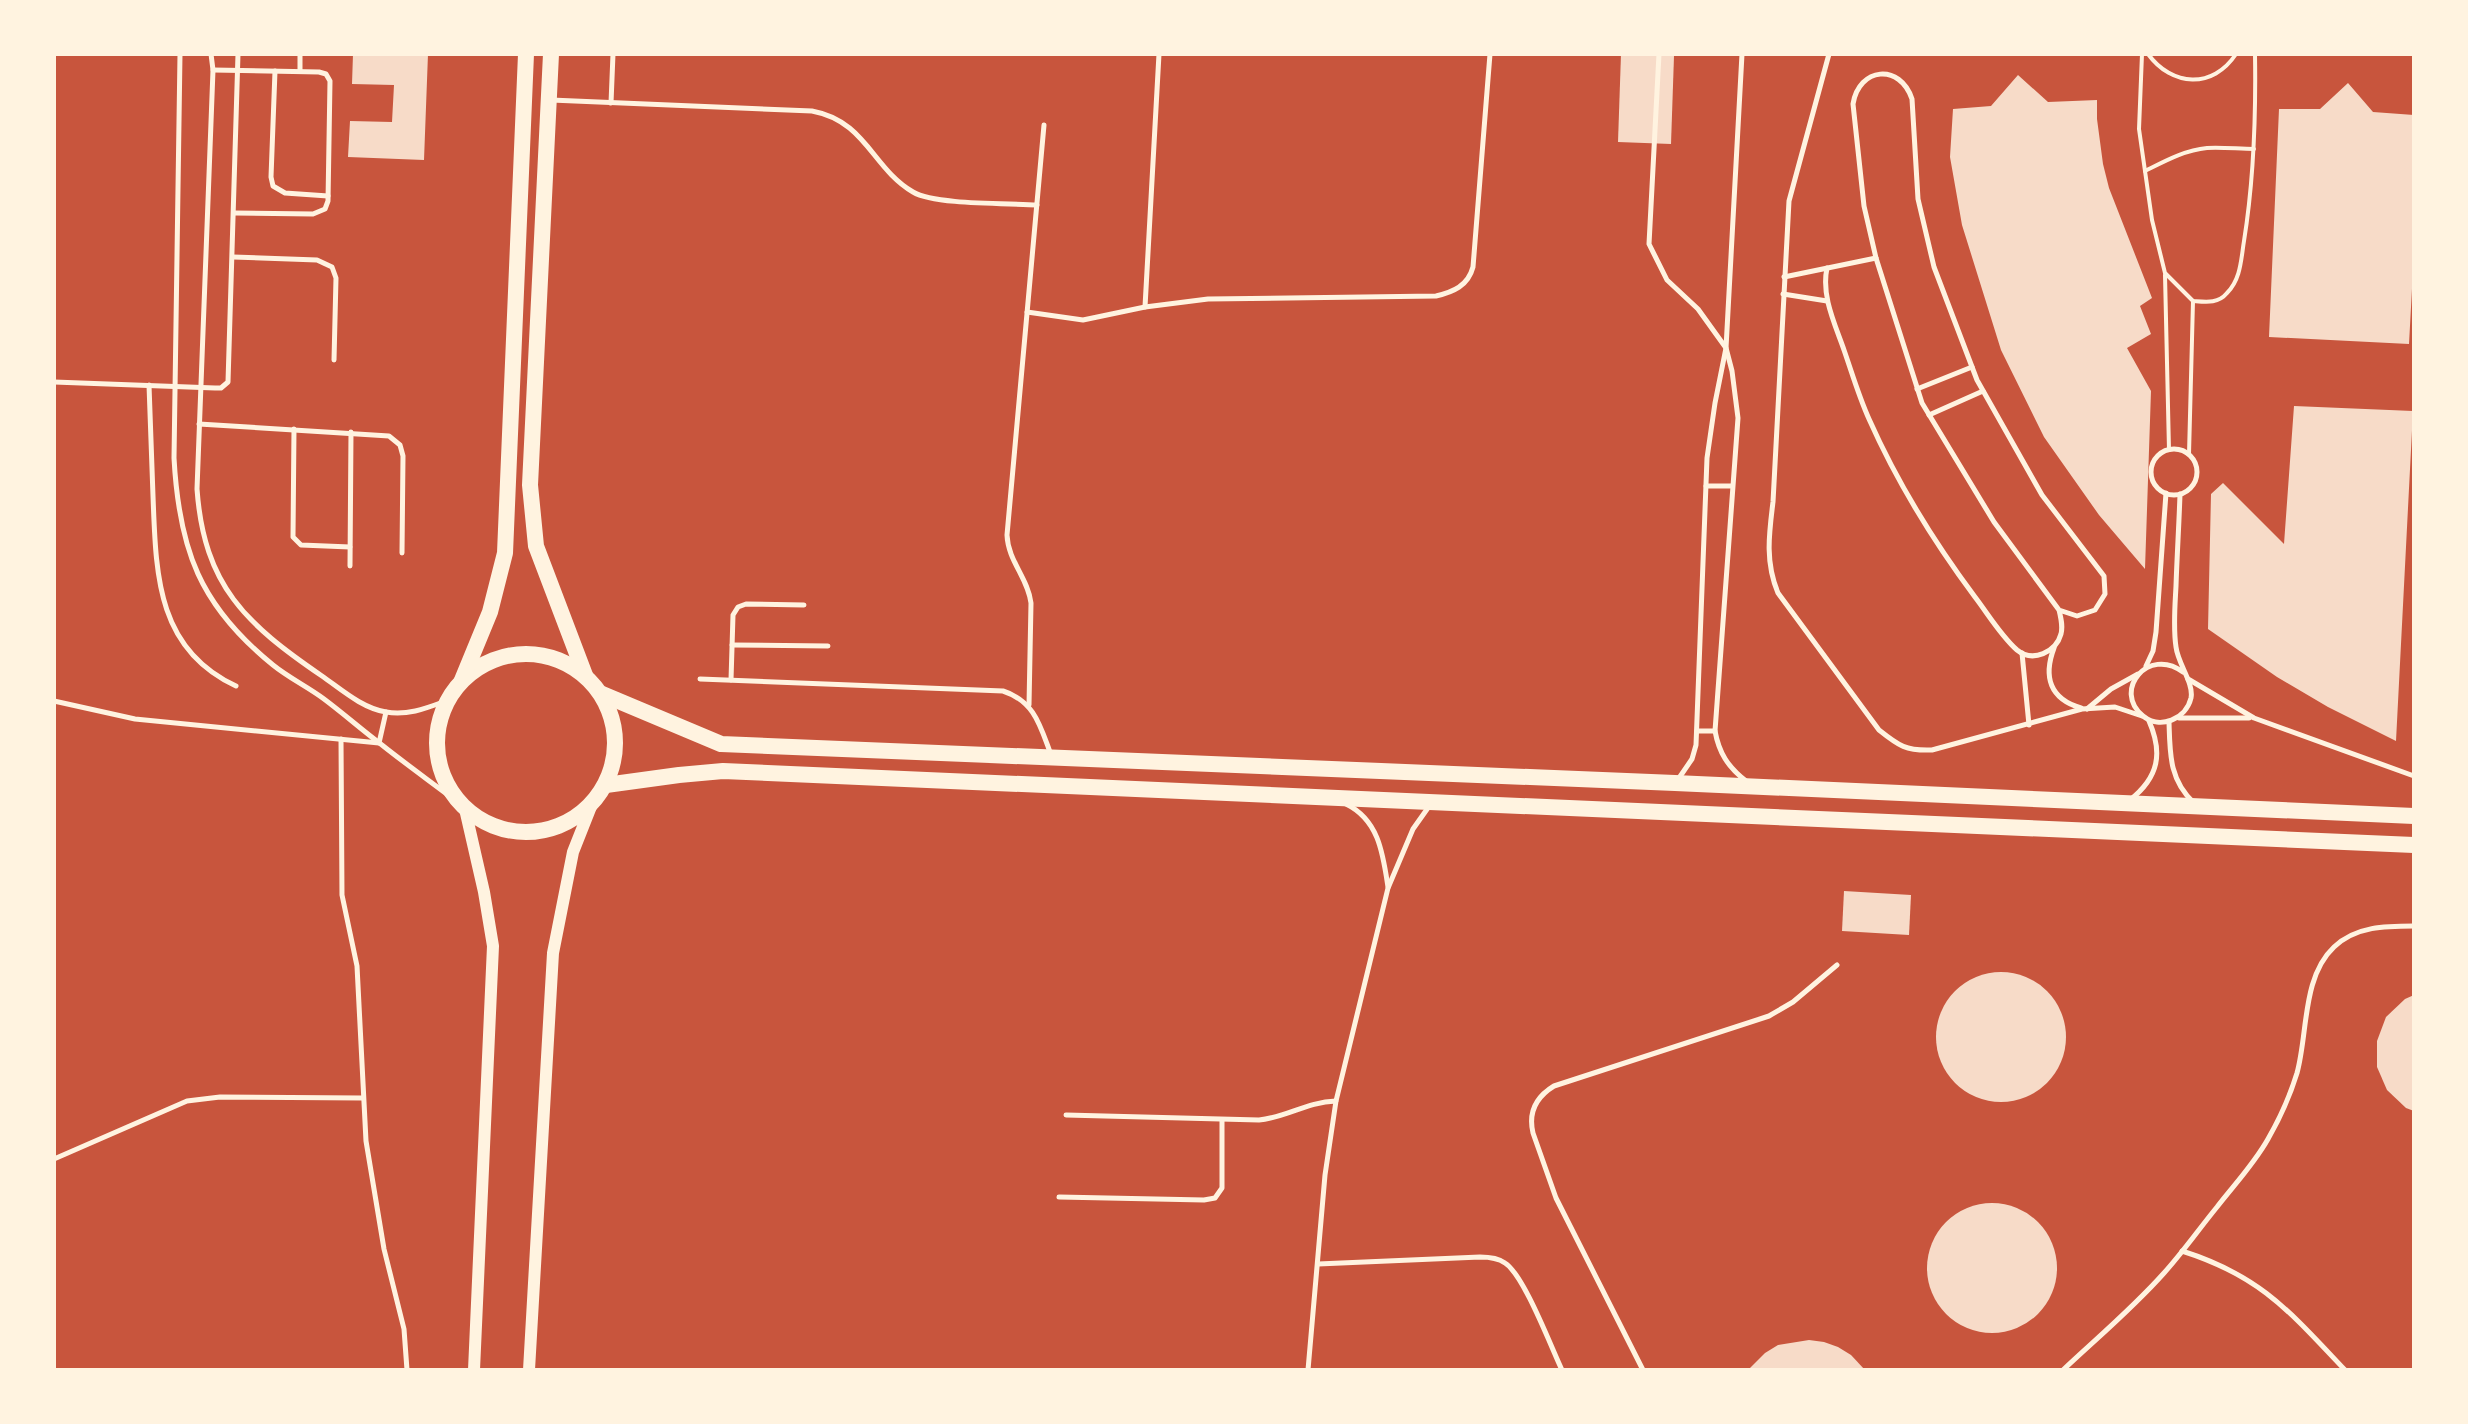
<svg xmlns="http://www.w3.org/2000/svg" width="2468" height="1424" font-family="Manrope,sans-serif">
<rect width="100%" height="100%" fill="#c8553d"/>
<!-- building -->
<g fill="#f7dbc8">
<path d="M 353,54 L 428,54 L 424,160 L 348,157 L 350,121 L 392,122 L 394,85 L 352,84 Z"/>
<path d="M 1621,54 L 1674,56 L 1671,144 L 1618,142 Z"/>
<path d="M 2018,75 L 2048,102 L 2097,100 L 2097,119 L 2103,164 L 2109,188 L 2152,298 L 2140,306 L 2151,334 L 2127,348 L 2151,391 L 2145,569 L 2099,515 L 2044,437 L 2001,350 L 1962,225 L 1950,157 L 1953,109 L 1991,106 Z"/>
<path d="M 2348,83 L 2373,112 L 2414,115 L 2414,252 L 2409,344 L 2269,337 L 2279,109 L 2320,109 Z"/>
<path d="M 2294,406 L 2413,411 L 2396,741 L 2328,707 L 2277,677 L 2208,629 L 2211,494 L 2223,483 L 2284,544 Z"/>
<path d="M 1844,891 L 1911,895 L 1909,935 L 1842,931 Z"/>
<circle cx="2001" cy="1037" r="65"/>
<path d="M 2414,995 L 2414,1111 L 2406,1108 L 2387,1090 L 2377,1067 L 2377,1041 L 2386,1017 L 2405,999 Z"/>
<circle cx="1992" cy="1268" r="65"/>
<path d="M 1809,1340 L 1824,1342 L 1838,1347 L 1851,1355 L 1865,1370 L 1748,1370 L 1765,1353 L 1778,1345 Z"/>
</g>
<g fill="none" stroke-linecap="round" stroke-linejoin="round">
<!-- path -->
<g stroke="#fff3e0" stroke-width="4">
<path d="M 2142,54 L 2139,129 L 2152,220 L 2165,273 L 2193,301 C 2206,302 2218,304 2227,293 C 2241,279 2241,259 2244,241 C 2254,179 2256,117 2255,54"/>
<path d="M 2148,54 C 2172,87 2213,89 2236,54"/>
<path d="M 2145,171 C 2165,161 2185,150 2207,148 C 2222,147 2239,149 2254,149"/>
<path d="M 2165,275 L 2169,450"/>
<path d="M 2189,454 L 2193,301"/>
</g>
<!-- service -->
<g stroke="#fff3e0" stroke-width="5">
<path d="M 180,54 L 174,458 C 179,550 200,606 273,665 C 289,678 308,687 324,699 C 344,714 362,730 382,745 C 407,765 434,784 460,804"/>
<path d="M 211,54 L 213,70 L 197,489 C 204,586 246,624 322,676 C 342,690 362,708 386,712 C 407,716 427,708 446,701"/>
<path d="M 1659,54 L 1649,244 L 1667,280 L 1698,309 L 1726,348 L 1732,371 L 1738,418 L 1715,731 C 1719,753 1728,767 1746,781"/>
<path d="M 1829,54 L 1789,201 L 1773,502 C 1769,534 1765,562 1778,593 L 1879,730 C 1899,746 1906,751 1932,750 L 2082,709 L 2115,707 L 2142,716"/>
<path d="M 213,70 L 319,72 L 326,74 L 330,81 L 328,201 L 325,209 L 313,214 L 234,213"/>
<path d="M 275,71 L 271,177 L 273,186 L 285,193 L 328,196"/>
<path d="M 300,71 L 300,54"/>
<path d="M 551,100 L 812,111 C 866,121 872,168 913,192 C 935,205 1007,203 1037,205"/>
<path d="M 611,103 L 613,54"/>
<path d="M 233,257 L 317,260 L 332,267 L 336,278 L 334,360"/>
<path d="M 1827,268 C 1821,296 1835,324 1844,350 C 1852,373 1859,397 1869,419 C 1897,482 1934,542 1975,597 C 1988,614 2001,636 2017,650 C 2033,663 2056,652 2061,634 C 2063,626 2061,618 2059,610 L 1994,522 L 1922,403 L 1876,258 L 1864,206 L 1853,104 C 1859,67 1900,63 1912,99 L 1918,199 L 1934,267 L 1977,380 L 2042,495 L 2104,576 L 2105,594 L 2095,610 L 2077,616 L 2059,610"/>
<path d="M 1784,277 L 1876,258"/>
<path d="M 1783,294 L 1827,301"/>
<path d="M 1145,307 L 1159,54"/>
<path d="M 1027,312 L 1083,320 L 1145,307 L 1208,299 L 1436,296 C 1453,292 1468,286 1473,267 L 1490,54"/>
<path d="M 54,382 L 215,388 L 221,388 L 228,382 L 238,54"/>
<path d="M 149,385 C 150,422 152,459 153,496 C 156,573 156,649 236,686"/>
<path d="M 1917,389 L 1972,367"/>
<path d="M 1929,415 L 1983,391"/>
<path d="M 199,424 L 389,436 L 400,445 L 403,456 L 402,553"/>
<path d="M 294,429 L 293,537 L 301,545 L 350,547"/>
<circle cx="2174" cy="472" r="23"/>
<path d="M 1706,486 L 1732,486"/>
<path d="M 2180,494 C 2179,525 2177,555 2176,586 C 2175,606 2173,627 2176,647 C 2178,664 2194,683 2191,698 C 2186,719 2160,730 2143,716 C 2112,691 2148,646 2183,672"/>
<path d="M 350,566 L 351,432"/>
<path d="M 732,645 L 828,646"/>
<path d="M 2054,648 C 2043,677 2050,699 2081,708"/>
<path d="M 2022,653 L 2029,725"/>
<path d="M 2146,666 L 2153,651 L 2156,632 L 2166,493"/>
<path d="M 700,679 L 1003,691 C 1034,701 1040,725 1050,752"/>
<path d="M 2188,679 L 2254,718 L 2414,776"/>
<path d="M 731,680 L 733,615 L 738,607 L 746,604 L 804,605"/>
<path d="M 54,701 L 135,719 L 379,743 L 386,712"/>
<path d="M 1029,705 L 1031,603 C 1028,578 1008,561 1007,535 L 1044,125"/>
<path d="M 2087,709 L 2111,689 L 2138,674"/>
<path d="M 2179,718 L 2249,718"/>
<path d="M 2169,722 C 2170,753 2169,780 2194,803"/>
<path d="M 1697,731 L 1715,731"/>
<path d="M 341,739 L 342,895 L 357,966 L 366,1141 L 384,1249 L 404,1329 L 407,1370"/>
<path d="M 1679,778 L 1692,759 L 1696,745 L 1707,458 L 1715,403 L 1726,348 L 1742,54"/>
<path d="M 2130,800 C 2159,777 2163,753 2149,721"/>
<path d="M 1346,804 C 1379,820 1383,854 1388,887"/>
<path d="M 1066,1115 L 1259,1120 C 1288,1117 1306,1102 1336,1101"/>
<path d="M 54,1159 L 187,1101 L 220,1097 L 362,1098"/>
<path d="M 1059,1197 L 1204,1200 L 1215,1198 L 1222,1188 L 1222,1120"/>
<path d="M 2182,1251 C 2261,1276 2290,1312 2345,1370"/>
<path d="M 1318,1264 L 1480,1257 C 1489,1257 1498,1258 1505,1263 C 1524,1275 1551,1347 1562,1370"/>
<path d="M 1308,1370 L 1325,1175 L 1336,1101 L 1388,888 L 1413,829 L 1430,805"/>
<path d="M 1643,1370 L 1556,1198 L 1533,1133 C 1528,1112 1536,1097 1554,1086 L 1769,1016 L 1793,1002 L 1837,965"/>
<path d="M 2063,1370 C 2097,1338 2133,1308 2164,1273 C 2183,1252 2199,1229 2217,1207 C 2234,1185 2254,1164 2268,1139 C 2280,1118 2290,1096 2297,1073 C 2308,1033 2302,977 2334,947 C 2356,926 2386,926 2414,926"/>
</g>
<!-- tertiary -->
<g stroke="#fff3e0" stroke-width="12">
<path d="M 465,809 L 484,892 L 493,946 L 474,1370"/>
<path d="M 529,1370 L 553,953 L 573,852 L 592,804"/>
</g>
<!-- primary -->
<g stroke="#fff3e0" stroke-width="16">
<path d="M 551,54 L 530,485 L 536,546 L 585,675"/>
<circle cx="526" cy="743" r="89"/>
<path d="M 462,680 L 490,612 L 505,553 L 526,54"/>
<path d="M 602,694 L 721,744 L 1675,783 L 2414,816"/>
<path d="M 606,785 L 679,775 L 723,771 L 2414,845"/>
</g>
</g>
<!-- border -->
<rect width="2468" height="1424" fill="none" stroke="#fff3e0" stroke-width="112"/>
</svg>
